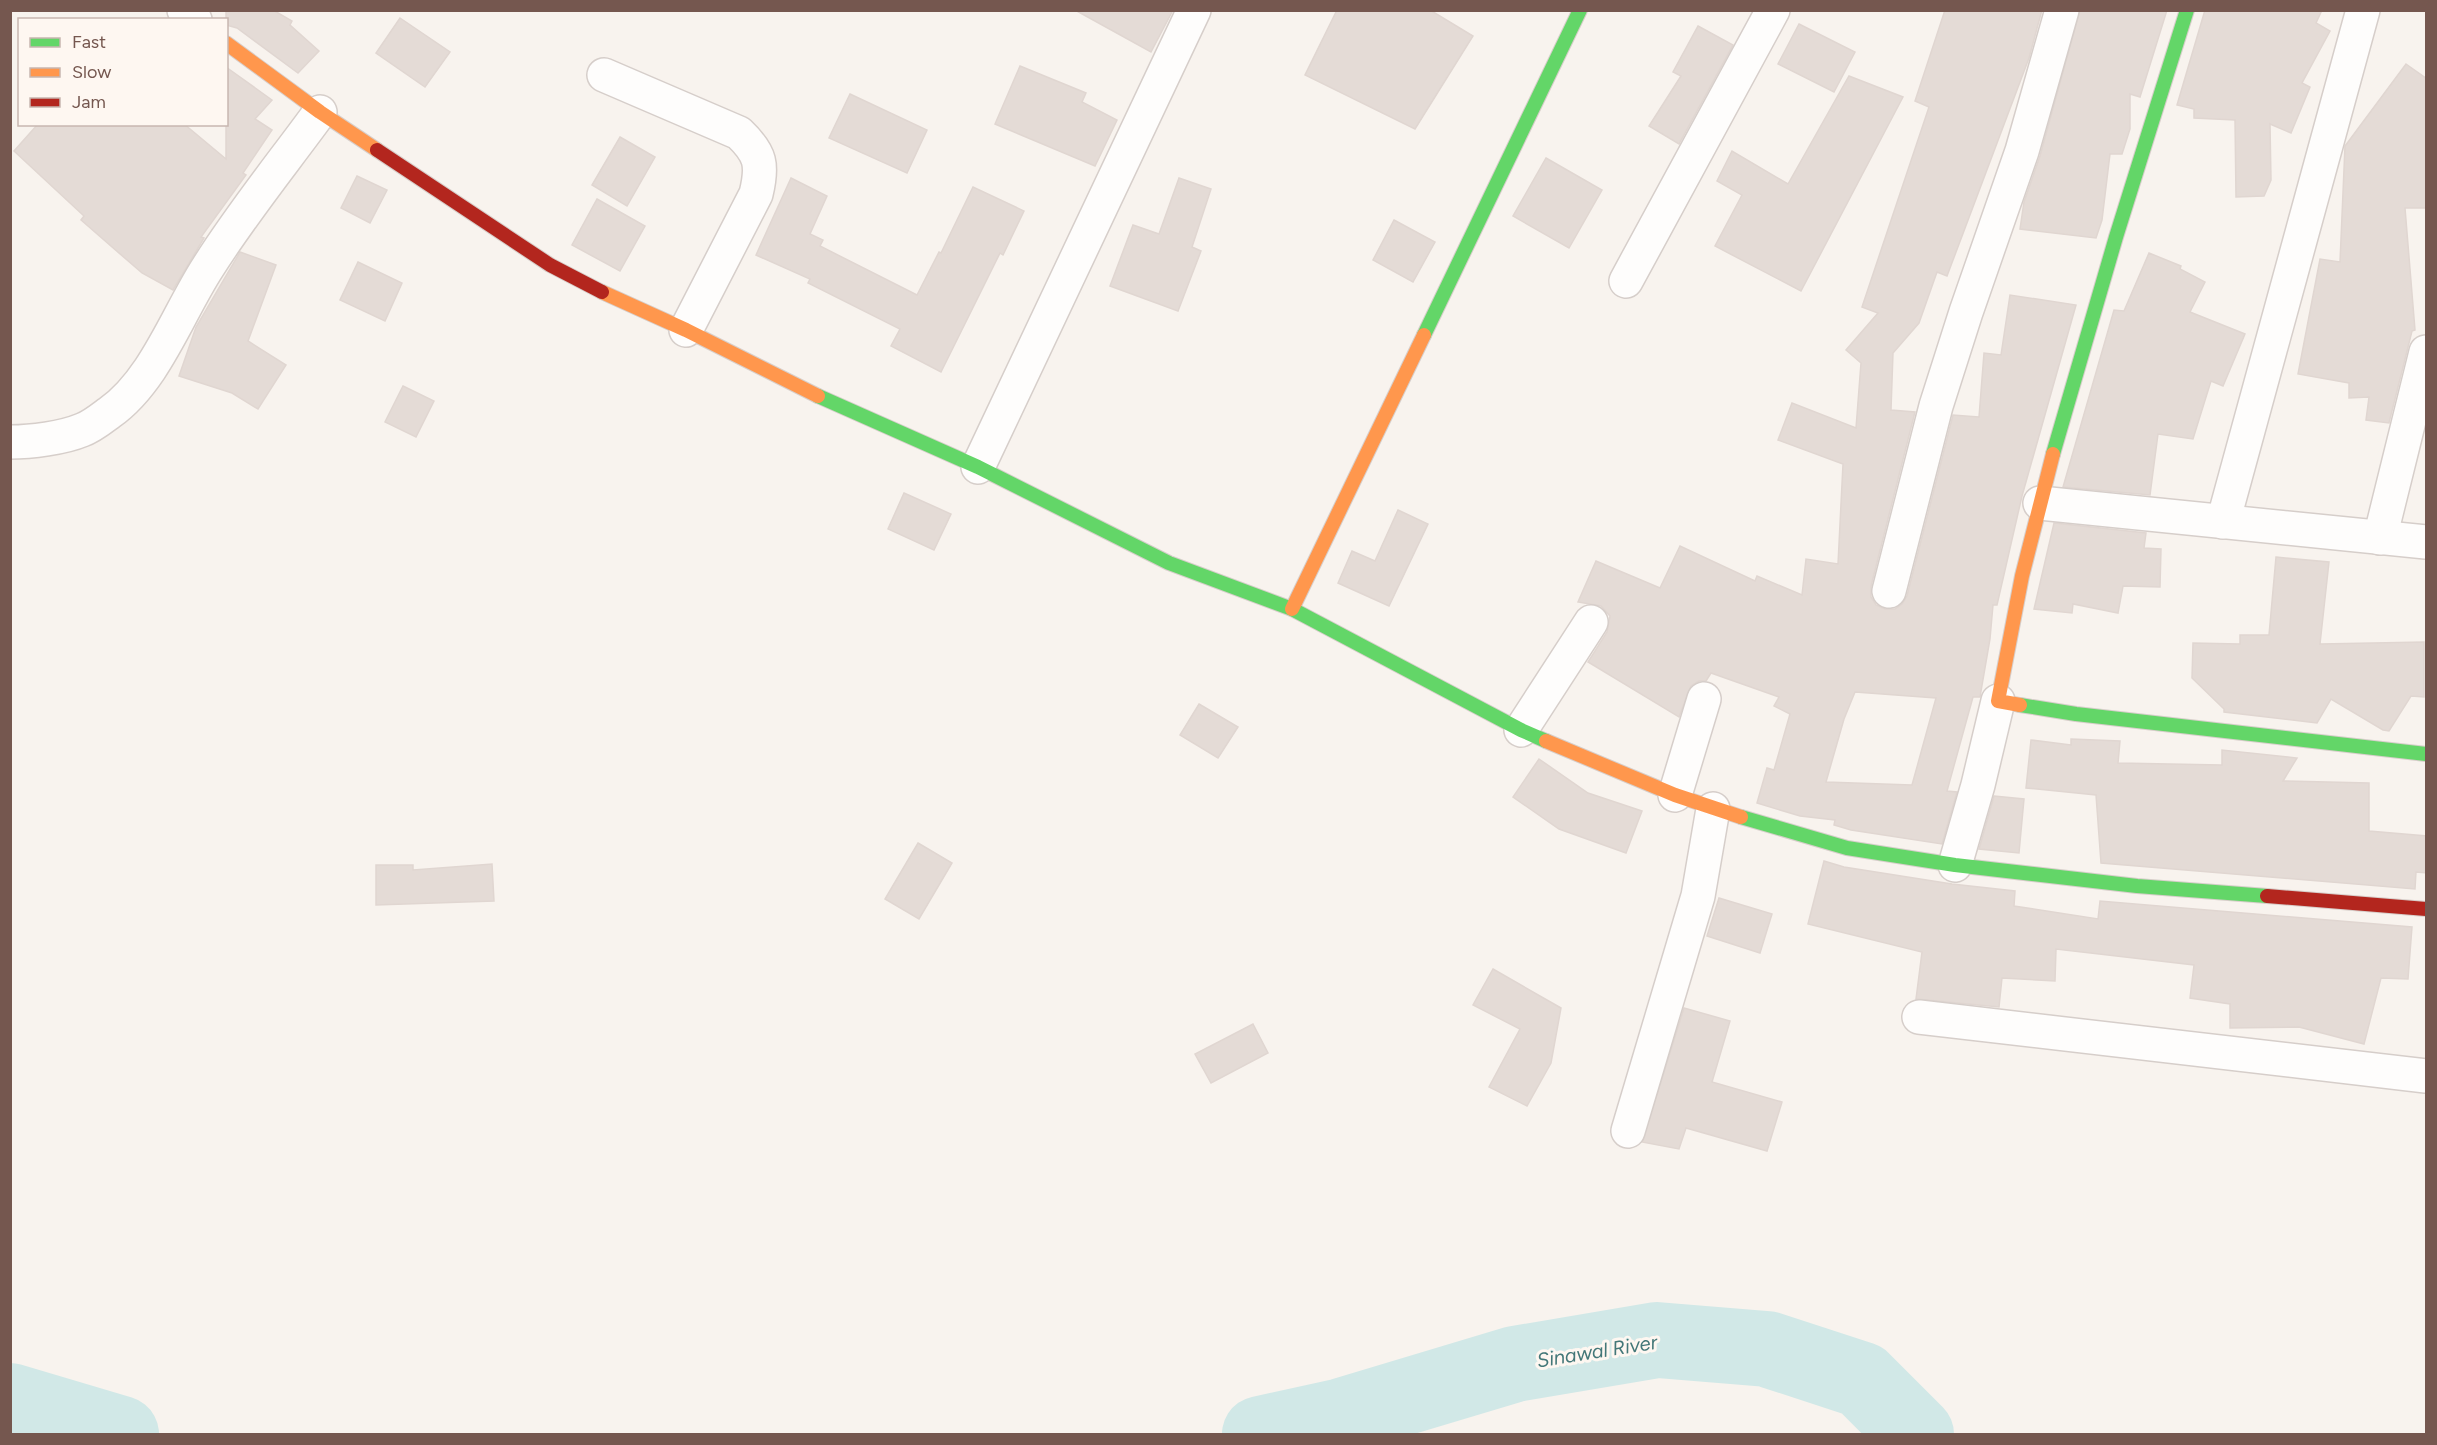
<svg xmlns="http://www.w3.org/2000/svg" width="2437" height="1445" font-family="Figtree,sans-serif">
<rect width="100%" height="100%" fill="#f8f3ee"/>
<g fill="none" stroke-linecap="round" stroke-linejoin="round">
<!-- river -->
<g stroke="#d1e8e7" stroke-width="76">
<path d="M 10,1401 L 121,1434"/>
<path d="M 1260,1434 L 1342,1416 L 1515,1364 L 1657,1340 L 1767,1349 L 1862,1380 L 1916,1434"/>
</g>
</g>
<!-- building -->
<g fill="#e4dbd6" stroke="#e0d6d1" stroke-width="1.5" fill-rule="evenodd">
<path d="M 226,10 L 273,10 L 292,21 L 290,25 L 319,51 L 298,73 L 237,28 L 226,25 Z"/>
<path d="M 1075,10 L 1173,10 L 1151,52 Z"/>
<path d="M 1337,10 L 1430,10 L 1473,36 L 1415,129 L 1305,75 Z"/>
<path d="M 1945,10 L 2042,10 L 2029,58 L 1947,276 L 1937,272 L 1919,323 L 1893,353 L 1891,410 L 1915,412 L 1871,586 L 1871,597 L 1876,605 L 1885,609 L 1895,609 L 1902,604 L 1907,596 L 1953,415 L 1979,417 L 1984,353 L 2001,355 L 2010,295 L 2076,305 L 2022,496 L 1997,605 L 1993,605 L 1990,639 L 1980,697 L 1973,697 L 1947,791 L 1957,792 L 1942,844 L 1851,830 L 1834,825 L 1835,820 L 1800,816 L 1757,803 L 1767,768 L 1774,770 L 1790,714 L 1774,706 L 1779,697 L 1711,673 L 1706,681 L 1699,681 L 1691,686 L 1679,717 L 1588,662 L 1607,632 L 1610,616 L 1601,606 L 1578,602 L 1596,561 L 1660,588 L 1680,546 L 1755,581 L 1757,576 L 1802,595 L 1806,559 L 1838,564 L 1843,464 L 1778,440 L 1792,403 L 1856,428 L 1861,363 L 1846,350 L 1878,313 L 1862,307 L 1929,107 L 1915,101 ZM 1855,692 L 1936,698 L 1912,785 L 1826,782 L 1844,719 Z"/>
<path d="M 2080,10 L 2167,10 L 2140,97 L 2130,94 L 2130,129 L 2122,154 L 2110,154 L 2102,220 L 2096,238 L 2020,229 L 2024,202 L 2040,156 Z"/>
<path d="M 2205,10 L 2322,10 L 2316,23 L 2330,31 L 2302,83 L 2310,87 L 2291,133 L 2270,124 L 2271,180 L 2264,196 L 2236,197 L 2235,120 L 2194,118 L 2194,109 L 2177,105 Z"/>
<path d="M 400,18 L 450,52 L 425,87 L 376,53 Z"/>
<path d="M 1799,24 L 1855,52 L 1834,92 L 1778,64 Z"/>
<path d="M 1698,26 L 1733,45 L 1679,144 L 1649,126 L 1681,76 L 1673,72 Z"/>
<path d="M 2406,64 L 2427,79 L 2427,208 L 2405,208 L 2415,330 L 2412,331 L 2389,423 L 2366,420 L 2369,397 L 2349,398 L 2349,383 L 2298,374 L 2320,259 L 2340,262 L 2345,146 Z"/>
<path d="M 1020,66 L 1086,93 L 1082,102 L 1117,120 L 1095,166 L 995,124 Z"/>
<path d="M 226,67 L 272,100 L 255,119 L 272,130 L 243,173 L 246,175 L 201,237 L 204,238 L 173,290 L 142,273 L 81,220 L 84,216 L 14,151 L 38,124 L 184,124 L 226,159 Z"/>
<path d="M 1849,76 L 1903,97 L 1801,291 L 1715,246 L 1742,195 L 1717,181 L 1732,151 L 1788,184 Z"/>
<path d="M 850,94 L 927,130 L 907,173 L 829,138 Z"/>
<path d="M 620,137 L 655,157 L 627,206 L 592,185 Z"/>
<path d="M 1546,158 L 1602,190 L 1569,248 L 1513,216 Z"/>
<path d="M 357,176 L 387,190 L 370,223 L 341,208 Z"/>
<path d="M 791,178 L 827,196 L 810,234 L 823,240 L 820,246 L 917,295 L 939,252 L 941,253 L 973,187 L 1024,211 L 1003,255 L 1000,253 L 941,372 L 891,346 L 900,329 L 808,283 L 810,279 L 756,255 Z"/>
<path d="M 1179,178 L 1211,189 L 1192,247 L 1201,251 L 1178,311 L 1110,286 L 1133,225 L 1159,234 Z"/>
<path d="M 597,199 L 645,226 L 620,271 L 572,245 Z"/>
<path d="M 1394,220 L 1435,242 L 1413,282 L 1373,260 Z"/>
<path d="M 240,252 L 276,265 L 248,341 L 286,365 L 258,409 L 232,393 L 179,376 L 196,327 Z"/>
<path d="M 2149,253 L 2181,266 L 2180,269 L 2205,282 L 2190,312 L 2245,334 L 2223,386 L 2211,381 L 2193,439 L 2158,434 L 2150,495 L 2063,487 L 2114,310 L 2124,311 Z"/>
<path d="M 358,262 L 402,283 L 385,321 L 340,300 Z"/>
<path d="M 403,386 L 434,401 L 416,437 L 385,422 Z"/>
<path d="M 904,493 L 951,514 L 934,550 L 888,529 Z"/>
<path d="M 1398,510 L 1428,524 L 1389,606 L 1338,583 L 1352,551 L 1375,561 Z"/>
<path d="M 2054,523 L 2146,533 L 2144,548 L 2161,549 L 2160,587 L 2123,586 L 2118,613 L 2073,604 L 2072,613 L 2034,609 Z"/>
<path d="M 2276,557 L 2329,562 L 2320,644 L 2424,642 L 2424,697 L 2411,696 L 2389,731 L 2383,730 L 2331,699 L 2317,723 L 2224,712 L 2224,709 L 2192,678 L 2193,643 L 2240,644 L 2240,635 L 2269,635 Z"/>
<path d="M 1199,704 L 1238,727 L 1218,758 L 1180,735 Z"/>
<path d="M 2071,739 L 2120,741 L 2118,763 L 2222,765 L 2222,750 L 2297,758 L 2283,781 L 2369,783 L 2369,831 L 2427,836 L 2427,873 L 2416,872 L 2415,889 L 2101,863 L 2096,795 L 2026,788 L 2031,740 L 2071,745 Z"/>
<path d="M 1539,759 L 1588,793 L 1642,811 L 1626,853 L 1559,829 L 1513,797 Z"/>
<path d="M 1994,796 L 2024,799 L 2019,853 L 1979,849 Z"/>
<path d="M 918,843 L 952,863 L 919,919 L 885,899 Z"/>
<path d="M 1824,861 L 1844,867 L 1952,884 L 2015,891 L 2014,906 L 2098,919 L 2100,901 L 2412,927 L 2408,979 L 2381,978 L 2364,1044 L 2299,1027 L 2230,1028 L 2230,1004 L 2190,998 L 2194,965 L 2056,949 L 2055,981 L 2002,978 L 1999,1007 L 1916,999 L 1922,952 L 1808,924 Z"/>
<path d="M 492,864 L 494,901 L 376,905 L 376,865 L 413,865 L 413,870 Z"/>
<path d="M 1719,898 L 1772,914 L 1760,953 L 1707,936 Z"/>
<path d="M 1493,969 L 1561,1008 L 1551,1063 L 1527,1106 L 1489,1087 L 1520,1029 L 1473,1005 Z"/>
<path d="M 1684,1008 L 1730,1021 L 1712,1082 L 1782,1102 L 1767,1151 L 1686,1128 L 1679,1149 L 1642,1142 Z"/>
<path d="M 1253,1024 L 1268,1053 L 1211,1083 L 1195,1054 Z"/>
</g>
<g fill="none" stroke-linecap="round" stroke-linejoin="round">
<defs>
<g id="street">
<path d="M 184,10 L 195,20"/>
<path d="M 604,75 L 739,133 C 761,154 763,165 756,194 L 686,330"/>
<path d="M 1626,281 L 1773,10"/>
<path d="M 10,442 C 31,442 63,438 82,430 C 91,427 101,419 109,413 C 155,381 178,313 208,267 C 242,213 282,164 320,112"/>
<path d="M 978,467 L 1194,10"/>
<path d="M 2040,503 L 2426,542"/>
<path d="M 2223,522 L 2363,10"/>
<path d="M 2380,538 L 2426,352"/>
<path d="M 1889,591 L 1936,406 L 1966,312 L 2022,151 L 2062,10"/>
<path d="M 1521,730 L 1591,622"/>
<path d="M 1675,795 L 1704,699"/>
<path d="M 1955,865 L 1978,785 L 1998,701"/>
<path d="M 1919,1017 L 2426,1076"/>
<path d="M 1628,1131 L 1698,896 L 1713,809"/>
</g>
<g id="fast">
<path d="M 1424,335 L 1580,10"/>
<path d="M 818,396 L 978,467 L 1169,563 L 1292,609 L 1521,730 L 1546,741"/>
<path d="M 2053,454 L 2116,237 L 2187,10"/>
<path d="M 2020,705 L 2076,714 L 2426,754"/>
<path d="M 1741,817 L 1847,848 L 1955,865 L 2137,886 L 2267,896"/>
</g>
<g id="slow">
<path d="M 226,43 L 320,112 L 377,150"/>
<path d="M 602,292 L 686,330 L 818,396"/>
<path d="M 1292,609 L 1424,335"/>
<path d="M 2020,705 L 1998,701 L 2022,576 L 2053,454"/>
<path d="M 1546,741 L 1675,795 L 1741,817"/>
</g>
<g id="jam">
<path d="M 377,150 L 550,265 L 602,292"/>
<path d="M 2267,896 L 2426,909"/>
</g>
</defs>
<!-- street casing -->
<use href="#street" stroke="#d6ceca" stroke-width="36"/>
<!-- fast casing -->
<use href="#fast" stroke="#d7ceca" stroke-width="16"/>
<!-- slow casing -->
<use href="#slow" stroke="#d7ceca" stroke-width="16"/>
<!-- jam casing -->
<use href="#jam" stroke="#d7ceca" stroke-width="16"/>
<!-- street -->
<use href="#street" stroke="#fefdfc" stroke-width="33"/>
<!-- fast -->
<use href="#fast" stroke="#63d668" stroke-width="14"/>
<!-- slow -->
<use href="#slow" stroke="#ff974d" stroke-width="14"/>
<!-- jam -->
<use href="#jam" stroke="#b3261e" stroke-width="14"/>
</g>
<g text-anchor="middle" stroke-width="6" stroke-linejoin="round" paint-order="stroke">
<!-- water labels -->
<g font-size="20" font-style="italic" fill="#437778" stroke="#fef7f1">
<text transform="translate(1597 1351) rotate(-9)" y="7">Sinawal River</text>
</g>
</g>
<!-- border -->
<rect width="2437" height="1445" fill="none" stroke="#75574f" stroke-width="24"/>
<!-- legend -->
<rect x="18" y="18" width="210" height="108" fill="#fef7f1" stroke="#c7b7b0" stroke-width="1.5"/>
<rect x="30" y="38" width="30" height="9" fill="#63d668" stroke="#c7b7b0" stroke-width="1.5"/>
<text x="72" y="48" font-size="18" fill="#75574f">Fast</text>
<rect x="30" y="68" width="30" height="9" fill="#ff974d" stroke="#c7b7b0" stroke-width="1.5"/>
<text x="72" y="78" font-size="18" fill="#75574f">Slow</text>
<rect x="30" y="98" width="30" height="9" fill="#b3261e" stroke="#c7b7b0" stroke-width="1.5"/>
<text x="72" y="108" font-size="18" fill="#75574f">Jam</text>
</svg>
